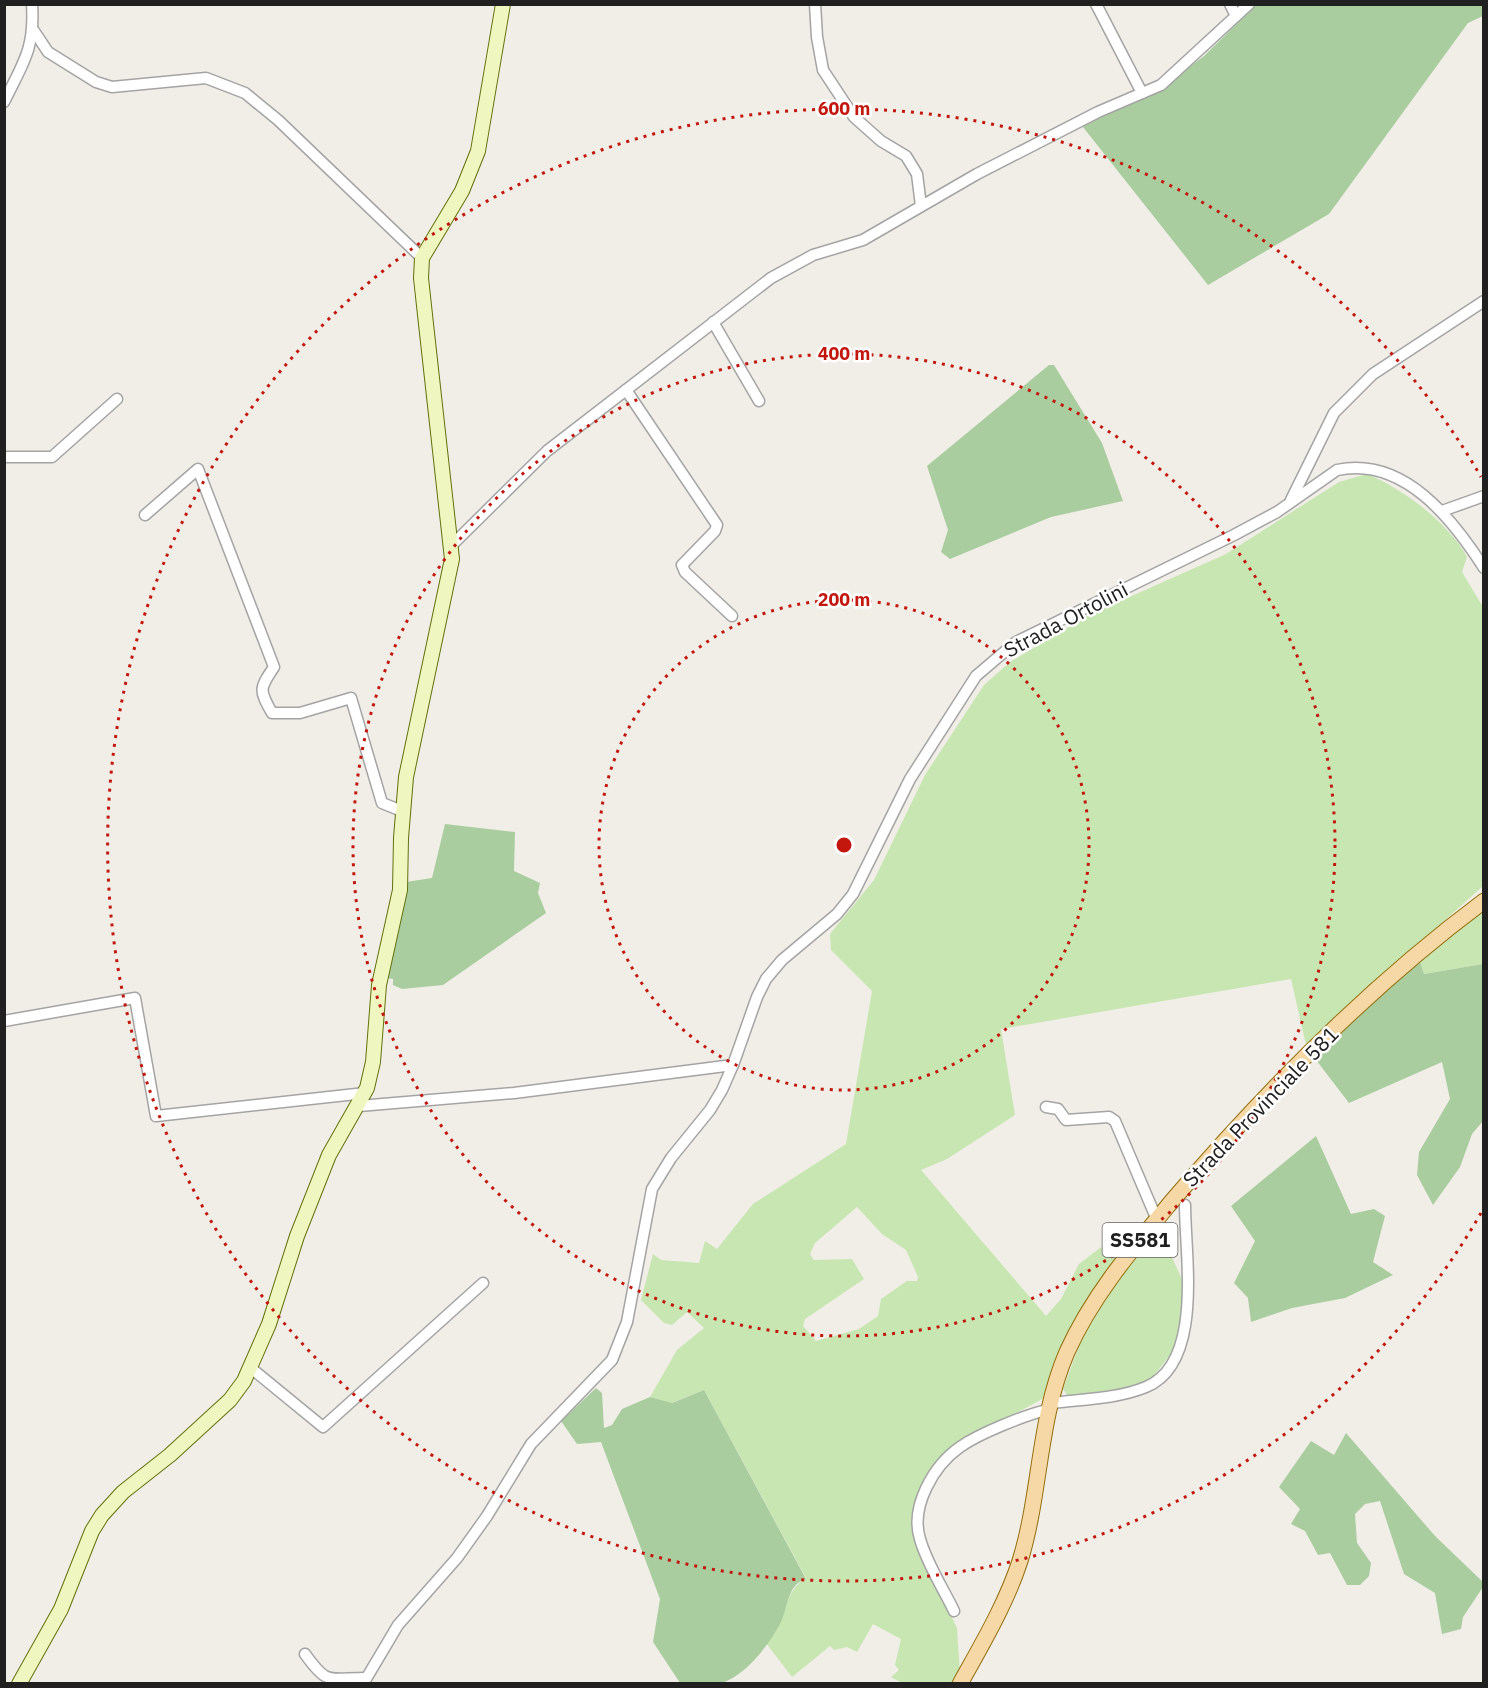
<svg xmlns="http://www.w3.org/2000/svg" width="1488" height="1688" font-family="'IBM Plex Sans',sans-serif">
<rect width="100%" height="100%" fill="#f0eee7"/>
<!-- grass -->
<g fill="#c8e6b1" fill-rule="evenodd">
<path d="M 1367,474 C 1402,488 1449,523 1467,557 L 1462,572 L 1483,607 L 1483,886 L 1306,1045 L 1291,979 L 1001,1029 L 1015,1115 L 947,1159 L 921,1170 L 1046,1316 L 1061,1299 L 1079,1264 L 1100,1248 L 1135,1233 L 1084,1303 L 1044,1398 L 945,1452 L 928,1474 L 914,1505 L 915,1537 L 957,1628 L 960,1674 L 953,1683 L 902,1683 L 891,1677 L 899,1670 L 895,1665 L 901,1639 L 873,1624 L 857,1652 L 847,1647 L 834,1650 L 830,1646 L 792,1677 L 766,1643 C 784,1623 782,1593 806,1578 L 704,1390 L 671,1403 L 650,1397 L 677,1350 L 704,1328 L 687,1312 L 672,1325 L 664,1323 L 641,1300 L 653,1254 L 661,1260 L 699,1263 L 705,1241 L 717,1249 L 753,1204 L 846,1144 L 872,991 L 831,950 L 830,934 L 874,880 L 925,775 L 984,685 L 1010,662 L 1089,615 L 1226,554 L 1339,482 ZM 857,1207 L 882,1234 L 906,1250 L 918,1277 L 917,1281 L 907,1281 L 881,1299 L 878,1316 L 859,1329 L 816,1341 L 803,1326 L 805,1319 L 864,1279 L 852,1259 L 814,1260 L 810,1254 L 815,1243 Z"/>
<path d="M 1483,904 L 1483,964 L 1424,974 L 1419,959 Z"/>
<path d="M 1159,1228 L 1185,1286 L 1179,1343 L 1153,1377 L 1133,1387 L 1068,1396 L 1063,1389 L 1085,1330 L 1117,1276 Z"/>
</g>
<!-- forest -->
<g fill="#aacd9f">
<path d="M 1256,5 L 1483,5 L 1483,16 L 1468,23 L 1329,214 L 1208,285 L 1079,122 L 1160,89 L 1204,56 Z"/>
<path d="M 1049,365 L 1054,365 L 1102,443 L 1123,501 L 1051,517 L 950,559 L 941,552 L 948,530 L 927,466 Z"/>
<path d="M 445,824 L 515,832 L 514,871 L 540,883 L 538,893 L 546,913 L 443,985 L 402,989 L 393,985 L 393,979 L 386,978 L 406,882 L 432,878 Z"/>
<path d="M 1419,959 L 1424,974 L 1483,964 L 1483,1121 L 1472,1134 L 1460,1167 L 1433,1205 L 1417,1175 L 1419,1152 L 1450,1099 L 1442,1062 L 1349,1103 L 1313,1056 Z"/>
<path d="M 1316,1136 L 1351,1214 L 1374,1209 L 1385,1216 L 1373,1262 L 1393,1275 L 1345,1298 L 1292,1308 L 1251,1322 L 1248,1298 L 1234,1283 L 1255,1241 L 1231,1206 Z"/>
<path d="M 596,1388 L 602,1393 L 604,1428 L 612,1425 L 622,1409 L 650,1397 L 672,1403 L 704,1390 L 806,1579 C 786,1585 788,1609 780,1624 C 768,1646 746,1675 722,1683 C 710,1687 693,1684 680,1683 L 653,1642 L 660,1599 L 601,1442 L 577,1444 L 561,1421 Z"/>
<path d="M 1346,1433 L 1435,1536 L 1483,1582 L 1483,1587 L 1463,1617 L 1461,1629 L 1442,1634 L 1435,1593 L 1404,1574 L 1380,1501 L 1365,1504 L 1355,1514 L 1357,1543 L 1371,1563 L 1369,1576 L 1360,1585 L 1347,1585 L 1330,1553 L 1318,1555 L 1305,1531 L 1291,1524 L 1300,1509 L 1279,1487 L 1311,1441 L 1334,1455 Z"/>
</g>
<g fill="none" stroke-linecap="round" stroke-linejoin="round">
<defs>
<g id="minor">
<path d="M 815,4 L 817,37 L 823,70 L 854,117 L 881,141 L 906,156 L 917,174 L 921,206"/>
<path d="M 1096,4 L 1142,93"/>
<path d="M 1230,4 L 1236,16"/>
<path d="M 34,31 L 48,52 L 96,82 L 112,87 L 206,78 L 245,93 L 278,120 L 422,258"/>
<path d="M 4,102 C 23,63 35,49 32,4"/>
<path d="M 713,322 L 759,401"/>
<path d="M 626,390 L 717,525 L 715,531 L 682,565 L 685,572 L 732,616"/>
<path d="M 4,457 L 52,457 L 117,399"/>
<path d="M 1291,500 L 1334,413 L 1373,374 L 1484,301"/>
<path d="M 1442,511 L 1484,496"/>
<path d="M 145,515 L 198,469 L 274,667 C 259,689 259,690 272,713 L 300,713 L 351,698 L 382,803 L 402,811"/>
<path d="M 452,545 L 547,451 L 771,278 L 813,255 L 863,240 L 977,174 L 1098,112 L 1161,85 L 1249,4"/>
<path d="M 4,1021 L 135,998 L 156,1116 L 365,1093"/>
<path d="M 359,1106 L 514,1093 L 733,1065"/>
<path d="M 1046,1107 L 1058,1109 L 1066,1120 L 1109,1117 L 1115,1121 L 1157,1220"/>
<path d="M 251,1368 L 323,1427 L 483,1283"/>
<path d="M 1051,1403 C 1082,1399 1117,1399 1146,1387 C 1204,1363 1185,1256 1185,1205"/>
<path d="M 954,1611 C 943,1588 927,1564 920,1539 C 910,1507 933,1466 960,1447 C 980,1433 1025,1415 1050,1409"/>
<path d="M 305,1654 C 328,1686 328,1678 366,1678"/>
<path d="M 363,1684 L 398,1625 L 457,1558 L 487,1516 L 531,1444 L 612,1360 L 627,1322 L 652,1189 L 671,1158 L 710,1110 L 722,1090 L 733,1065 L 757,997 L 766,979 L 782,960 L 837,914 L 853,894 L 910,779 L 976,676 L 1016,642 L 1234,535 L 1277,512 L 1337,470 C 1403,456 1452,518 1484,568"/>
</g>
<path id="secondary" d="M 19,1684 L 61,1609 L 92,1531 L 102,1515 L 123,1492 L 170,1455 L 230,1400 L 244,1381 L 269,1324 L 297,1236 L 329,1155 L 367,1088 L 373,1062 L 379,985 L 400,890 L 401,838 L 406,777 L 452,559 L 426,324 L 421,278 L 422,258 L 462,191 L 478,151 L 503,4"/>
<path id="primary" d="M 960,1684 C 982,1644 1006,1604 1020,1561 C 1041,1493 1038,1419 1067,1352 C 1092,1296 1133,1248 1172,1201 C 1265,1092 1369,987 1484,901"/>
</defs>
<!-- minor casing -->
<use href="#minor" stroke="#a4a4a4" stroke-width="13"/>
<!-- secondary casing -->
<use href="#secondary" stroke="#61720c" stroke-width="16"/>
<!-- primary casing -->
<use href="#primary" stroke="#926d0a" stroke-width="17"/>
<!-- minor -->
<use href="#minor" stroke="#fff" stroke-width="10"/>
<!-- secondary -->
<use href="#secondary" stroke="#f0f6bf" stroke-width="14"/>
<!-- primary -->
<use href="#primary" stroke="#f6d8a6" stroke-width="15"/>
</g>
<!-- distance rings -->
<g fill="none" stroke="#c3170d" stroke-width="3" stroke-dasharray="3 6">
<circle cx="844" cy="845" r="245"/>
<circle cx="844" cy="845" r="491"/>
<path d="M1481 1213A736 736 0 1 1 1481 477"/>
</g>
<g text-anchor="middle" stroke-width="5" stroke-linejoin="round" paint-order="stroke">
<!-- shield labels -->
<rect fill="#fff" stroke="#636363" stroke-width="1.5" x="1102.5" y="1223" width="75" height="34" rx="4.5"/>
<g font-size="20" font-weight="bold" fill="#202020">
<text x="1140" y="1247">SS581</text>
</g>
<!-- street labels -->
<g font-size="21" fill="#202020" stroke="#fff">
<text transform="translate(1066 620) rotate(-28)" y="7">Strada Ortolini</text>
<text transform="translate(1261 1107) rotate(-46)" y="7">Strada Provinciale 581</text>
</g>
</g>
<circle cx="844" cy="845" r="9" fill="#c3170d" stroke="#fff" stroke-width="3"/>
<g font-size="18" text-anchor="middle" font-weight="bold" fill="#c3170d" stroke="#fff" stroke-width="5" stroke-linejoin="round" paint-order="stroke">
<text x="844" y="115">600 m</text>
<text x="844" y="360">400 m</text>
<text x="844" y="606">200 m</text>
</g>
<!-- border -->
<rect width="1488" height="1688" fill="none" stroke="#202020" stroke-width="12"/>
</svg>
